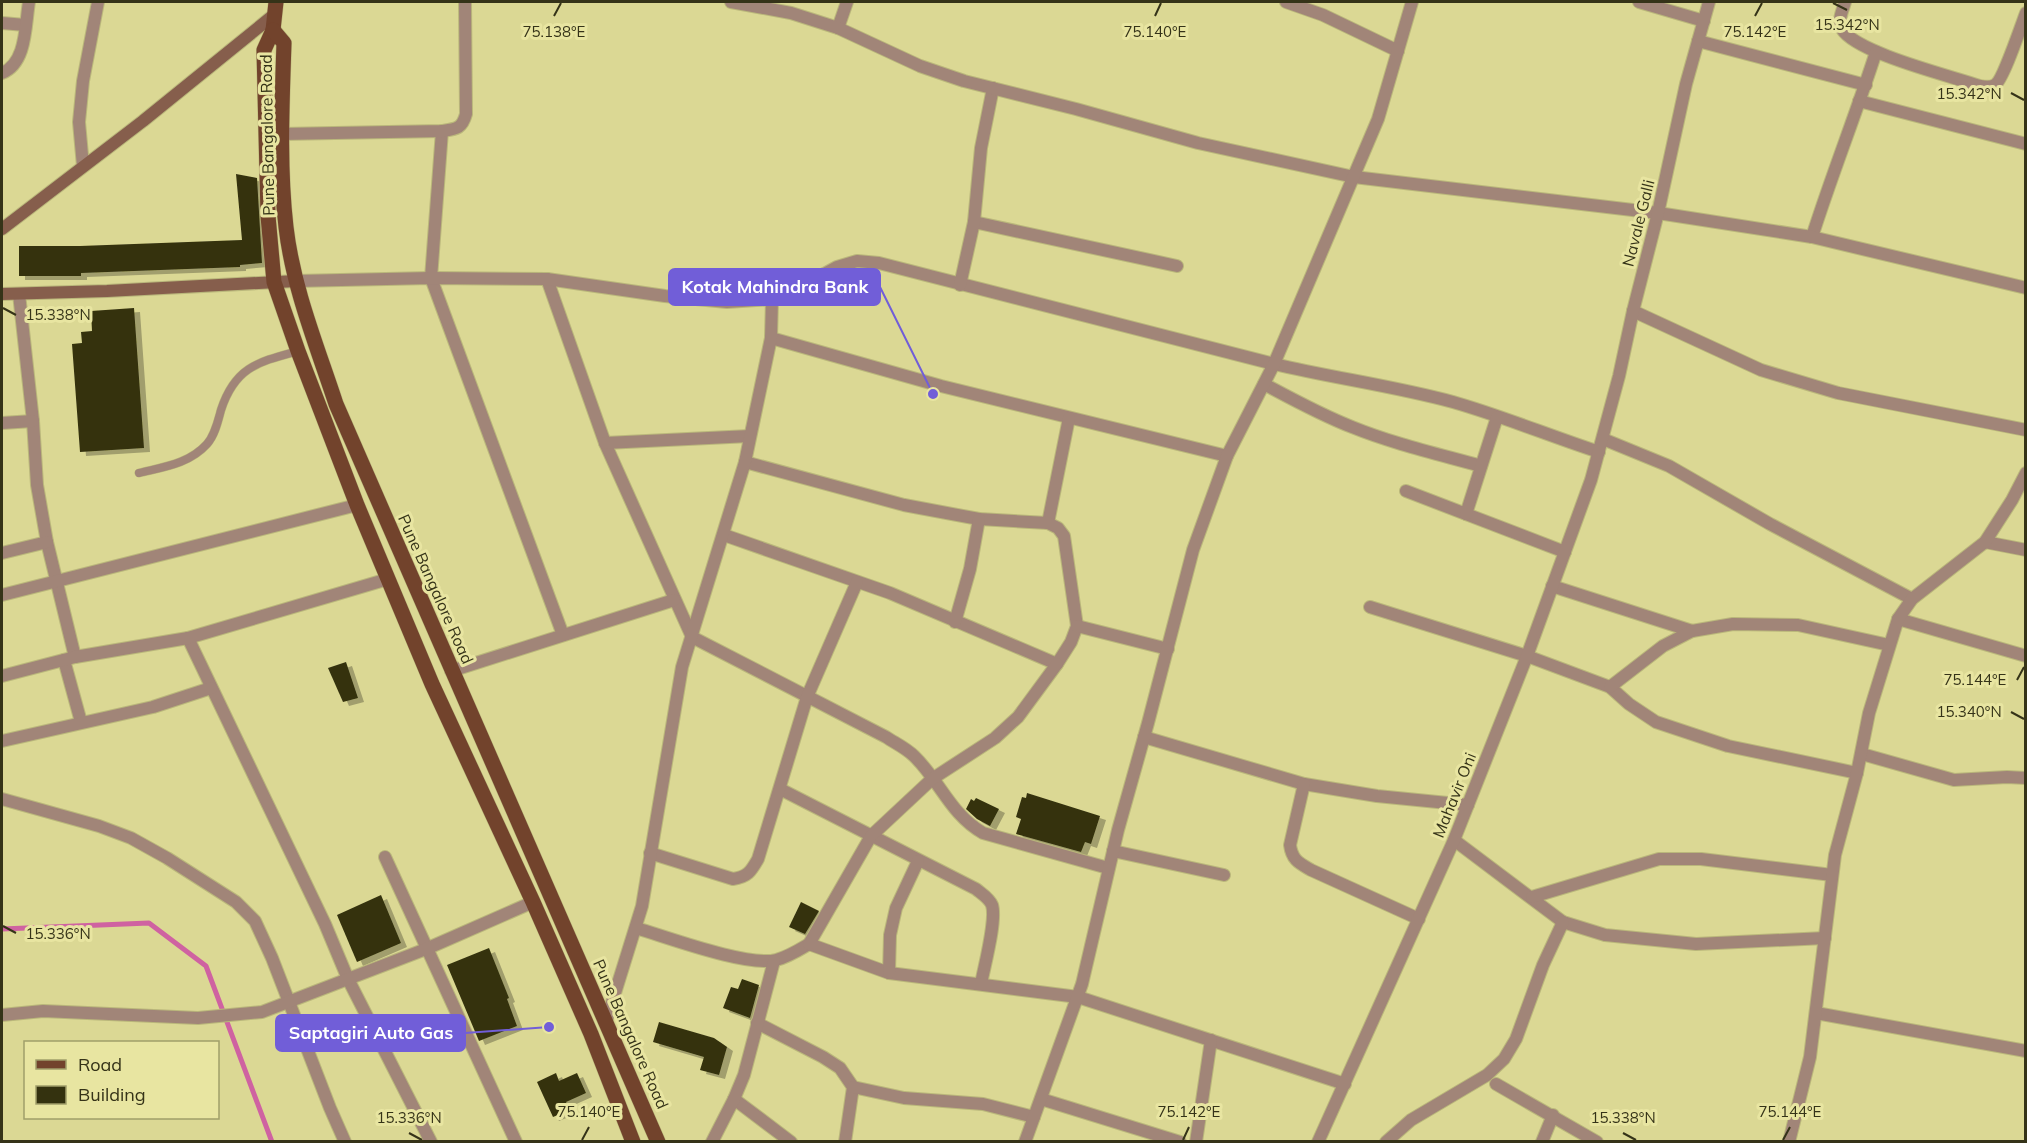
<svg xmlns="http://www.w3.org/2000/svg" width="2027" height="1143" font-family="Mulish,sans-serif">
<defs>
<filter id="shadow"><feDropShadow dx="6" dy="4" stdDeviation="0" flood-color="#0004"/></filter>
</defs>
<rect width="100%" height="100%" fill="#dbd894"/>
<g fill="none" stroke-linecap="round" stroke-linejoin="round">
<!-- stream -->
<path stroke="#cf62a1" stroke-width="5" d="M 2,929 L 149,923 L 206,966 L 272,1142"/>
</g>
<!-- building -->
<g fill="#34320f" filter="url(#shadow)">
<path d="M 236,174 L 257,178 L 262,263 L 240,265 L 240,267 L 81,273 L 81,276 L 19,276 L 19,246 L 80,246 L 242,240 Z"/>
<path d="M 134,308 L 144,448 L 80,452 L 72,344 L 82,343 L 81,332 L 92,331 L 91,311 Z"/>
<path d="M 346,662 L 358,698 L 343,702 L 328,668 Z"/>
<path d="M 1027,793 L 1100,816 L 1091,844 L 1085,842 L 1081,852 L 1016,834 L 1021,819 L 1016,817 L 1022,797 L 1026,798 Z"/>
<path d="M 976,798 L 999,809 L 990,826 L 977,819 L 966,809 L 971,799 L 974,801 Z"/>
<path d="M 381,895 L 401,943 L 357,962 L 337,915 Z"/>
<path d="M 801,902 L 819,911 L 805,934 L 789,927 Z"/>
<path d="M 489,948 L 509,998 L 507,999 L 517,1026 L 479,1041 L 447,965 Z"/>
<path d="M 742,979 L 759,985 L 750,1018 L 723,1008 L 731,987 L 738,989 Z"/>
<path d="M 659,1022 L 714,1038 L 727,1047 L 719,1075 L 700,1070 L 704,1057 L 653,1042 Z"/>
<path d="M 556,1073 L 559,1081 L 577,1073 L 586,1093 L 566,1102 L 570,1110 L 553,1117 L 537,1082 Z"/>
</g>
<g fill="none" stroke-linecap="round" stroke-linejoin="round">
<defs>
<path id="service" d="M 139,473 C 163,467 189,464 207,444 C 215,435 218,421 221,410 C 235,367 258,362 298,351"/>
<g id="minor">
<path d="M 1286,2 L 1323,15 L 1398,51"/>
<path d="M 1639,2 L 1704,21"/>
<path d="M 1845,2 C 1843,10 1837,20 1842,29 C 1856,53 1951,76 1980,86 C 1985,87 1990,88 1995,85 C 2003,80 2021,26 2026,13"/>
<path d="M 2,23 L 25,25"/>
<path d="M 838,28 L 847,2"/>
<path d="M 1698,41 L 1866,85"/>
<path d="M 2,73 C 27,63 25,25 29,2"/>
<path d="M 1859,101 L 2026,144"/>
<path d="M 442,131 L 431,278 L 563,635"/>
<path d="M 281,134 L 442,131 C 456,129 462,129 466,114 L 465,2"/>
<path d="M 83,166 L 79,122 L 83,81 L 98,2"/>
<path d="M 974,222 L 1177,266"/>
<path d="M 1812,237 C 1832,174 1856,114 1876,52"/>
<path d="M 547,279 L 605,443 L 692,637 L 886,737 C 895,743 906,748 914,756 C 940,781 950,814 983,833 L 1108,868"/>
<path d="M 296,281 L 431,278 L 547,279 L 665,296 L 727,302 L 772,299 L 797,289 L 837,267 L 857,261 L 879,263 L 1274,364 C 1333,378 1394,386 1453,402 C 1502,416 1550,436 1599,452"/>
<path d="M 960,285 L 974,222 L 981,148 L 993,88"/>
<path d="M 19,294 L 33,421 L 37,485 L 47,542 L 75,657"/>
<path d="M 1633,311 L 1761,370 L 1838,393 L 2026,430"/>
<path d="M 771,338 L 941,386 L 1227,456"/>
<path d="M 1264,384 C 1292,399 1321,415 1352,427 C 1394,444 1438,454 1481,466"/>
<path d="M 2,423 L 33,421"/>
<path d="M 1603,439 L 1669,466 L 1770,524 L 1912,599"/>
<path d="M 605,443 L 750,436"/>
<path d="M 1406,491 L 1565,552"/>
<path d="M 1466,514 L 1497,417"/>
<path d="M 1048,523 L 1069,418"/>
<path d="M 724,535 L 890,593 L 1057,664 L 1071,642 L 1077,626 L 1064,536 L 1058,528 L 1048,523 L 979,519 L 904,505 L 745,462"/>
<path d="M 1985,542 L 2026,550"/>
<path d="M 2,553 L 47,542"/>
<path d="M 1552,586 L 1692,631"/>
<path d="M 2,595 L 357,505"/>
<path d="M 1370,607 L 1527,656 L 1610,687 L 1629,704 L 1656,722 L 1728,746 L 1857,773"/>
<path d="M 1898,619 L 2026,656"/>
<path d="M 955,622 L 970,569 L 979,519"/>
<path d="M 1077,626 L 1168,649"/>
<path d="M 188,638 L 325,924 L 348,979 L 431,1142"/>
<path d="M 64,660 L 81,722"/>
<path d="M 451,671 L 674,600"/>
<path d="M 2,676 L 75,657 L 188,638 L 388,579"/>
<path d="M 1610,687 L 1663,646 L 1692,631 L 1733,624 L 1798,625 L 1889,645"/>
<path d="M 1144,737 L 1304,784 L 1377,796 L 1468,805"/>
<path d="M 2,741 L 153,707 L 211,688"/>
<path d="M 1862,754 L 1954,780 L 2007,777 L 2026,778"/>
<path d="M 1304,784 L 1290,845 C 1292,860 1299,863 1311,870 L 1419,919"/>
<path d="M 780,789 L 976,889 C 982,894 989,898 992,905 C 997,920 984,967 981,984"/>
<path d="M 2,799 L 99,826 L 131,838 L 167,858 L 236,902 L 255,921 L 272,958 L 330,1108 L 345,1142"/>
<path d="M 1454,840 L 1563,922 L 1605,935 L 1696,944 L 1825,938"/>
<path d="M 1113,851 L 1224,875"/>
<path d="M 650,853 L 733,879 C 748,877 751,871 758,859 L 807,697 L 857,582"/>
<path d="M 385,857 L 516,1142"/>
<path d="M 1532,897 L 1659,859 L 1701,859 L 1832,875"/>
<path d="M 636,928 C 667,937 747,967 776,960 C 788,957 799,950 809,944 L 871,836 L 932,779 L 995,738 L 1018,717 L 1057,664"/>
<path d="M 809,944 L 889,973 L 1078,997 L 1345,1084"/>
<path d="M 889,973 L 890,935 L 896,908 L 918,861"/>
<path d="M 1816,1013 L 2026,1051"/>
<path d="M 2,1015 L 43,1011 L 198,1018 L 262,1012 L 426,949 L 533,902"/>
<path d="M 606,1022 L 642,906 L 682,667 L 745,462 L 771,338 L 772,299"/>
<path d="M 757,1023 L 823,1057 L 840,1068 L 853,1087 L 845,1142"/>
<path d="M 1496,1084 L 1597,1142"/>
<path d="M 853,1087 L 904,1098 L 983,1104 L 1034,1117"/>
<path d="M 734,1099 L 791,1142"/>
<path d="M 1041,1099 L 1180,1142"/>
<path d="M 712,1142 L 734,1099 L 744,1075 L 774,961"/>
<path d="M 1196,1142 L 1211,1040"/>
<path d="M 1386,1142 L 1411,1120 L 1487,1075 L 1504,1059 L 1516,1039 L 1543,965 L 1563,922"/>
<path d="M 1542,1142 L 1553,1115"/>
<path d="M 1789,1142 L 1810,1057 L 1835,855 L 1857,773 L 1869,713 L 1898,619 L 1912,599 L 1985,542 L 2012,500 L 2026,473"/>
</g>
<g id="tertiary">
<path d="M 731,2 L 791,13 L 838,28 L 920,66 L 964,81 L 1076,109 L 1198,143 L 1354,177 L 1658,213 L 1812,237 L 2026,288"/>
<path d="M 1025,1142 L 1082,984 L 1118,830 L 1148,723 L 1193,550 L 1227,456 L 1274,364 L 1378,119 L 1412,2"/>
<path d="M 1318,1142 L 1454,840 L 1527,656 L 1591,480 L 1619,376 L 1633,311 L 1658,213 L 1686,84 L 1709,2"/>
</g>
<g id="secondary">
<path d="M 2,229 L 143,121 L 275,14"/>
<path d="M 2,294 L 107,291 L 296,281"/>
</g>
<g id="primary">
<path d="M 276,2 L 273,30 L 264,50 L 268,216 L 274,282 L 298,351 L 357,505 L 432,684 L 533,902 L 591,1034 L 633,1142"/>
<path d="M 273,30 L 284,43 C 282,104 279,166 286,227 C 293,288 317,346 336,404 L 658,1142"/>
</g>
</defs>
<!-- service casing -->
<use href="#service" stroke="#bab77b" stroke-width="9"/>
<!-- minor casing -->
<use href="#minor" stroke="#bab77b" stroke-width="14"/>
<!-- tertiary casing -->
<use href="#tertiary" stroke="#bab77b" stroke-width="14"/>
<!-- secondary casing -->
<use href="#secondary" stroke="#bab77b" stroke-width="14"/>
<!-- primary casing -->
<use href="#primary" stroke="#bab77b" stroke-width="16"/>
<!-- service -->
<use href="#service" stroke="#a18578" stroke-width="8"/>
<!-- minor -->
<use href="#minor" stroke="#a18578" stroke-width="12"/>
<!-- tertiary -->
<use href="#tertiary" stroke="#a18578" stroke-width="12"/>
<!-- secondary -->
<use href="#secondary" stroke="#865e4c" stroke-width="12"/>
<!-- primary -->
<use href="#primary" stroke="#72432c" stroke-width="15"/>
</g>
<!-- ticks -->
<path fill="none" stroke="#353318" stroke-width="2" d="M 1833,3 L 1847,10M 554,16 L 561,3M 1155,16 L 1161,3M 1755,16 L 1762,3M 2011,93 L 2024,100M 3,308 L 16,315M 2017,680 L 2024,667M 2011,712 L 2024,719M 3,926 L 16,933M 409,1133 L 422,1140M 1623,1133 L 1636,1140M 582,1140 L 589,1127M 1183,1140 L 1189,1127M 1783,1140 L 1790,1127"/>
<g text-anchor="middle" stroke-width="6" stroke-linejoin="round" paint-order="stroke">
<!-- street labels -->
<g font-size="16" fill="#353318" stroke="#e8e5a1">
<text transform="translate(267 135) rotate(-91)" y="6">Pune Bangalore Road</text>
<text transform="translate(1638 223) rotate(-76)" y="6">Navale Galli</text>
<text transform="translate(436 589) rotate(66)" y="6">Pune Bangalore Road</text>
<text transform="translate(1454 795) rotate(-68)" y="6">Mahavir Oni</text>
<text transform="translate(631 1034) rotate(66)" y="6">Pune Bangalore Road</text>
</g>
</g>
<g font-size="15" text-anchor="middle" fill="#353318" stroke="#e8e5a1" stroke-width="6" stroke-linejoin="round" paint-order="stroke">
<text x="1847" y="30">15.342°N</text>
<text x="554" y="37">75.138°E</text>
<text x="1155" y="37">75.140°E</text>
<text x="1755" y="37">75.142°E</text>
<text x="1969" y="99">15.342°N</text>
<text x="58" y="320">15.338°N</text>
<text x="1975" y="685">75.144°E</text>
<text x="1969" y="717">15.340°N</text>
<text x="58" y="939">15.336°N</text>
<text x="589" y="1117">75.140°E</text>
<text x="1189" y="1117">75.142°E</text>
<text x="1790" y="1117">75.144°E</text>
<text x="1623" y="1123">15.338°N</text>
<text x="409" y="1123">15.336°N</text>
</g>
<!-- callouts -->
<path fill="none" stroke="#715ed8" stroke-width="2" d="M933 394L880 287M549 1027L465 1033"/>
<g fill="#715ed8" stroke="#e8e5a1" stroke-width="2">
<circle cx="933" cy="394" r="6"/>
<circle cx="549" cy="1027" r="6"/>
</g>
<g fill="#715ed8" stroke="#715ed8" stroke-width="2">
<rect x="669" y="269" width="211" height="36" rx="6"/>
<rect x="276" y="1015" width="189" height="36" rx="6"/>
</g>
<g font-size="18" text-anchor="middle" font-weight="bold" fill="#fff">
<text x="775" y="293">Kotak Mahindra Bank</text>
<text x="371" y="1039">Saptagiri Auto Gas</text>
</g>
<!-- border -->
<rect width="2027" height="1143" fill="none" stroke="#353318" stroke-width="6"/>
<!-- legend -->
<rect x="24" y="1041" width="195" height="78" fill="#e8e5a1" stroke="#a09e6a" stroke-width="1.5"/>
<rect x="36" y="1060" width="30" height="9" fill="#72432c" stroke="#a09e6a" stroke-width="1.5"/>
<text x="78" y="1071" font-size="18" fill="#353318">Road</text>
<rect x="36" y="1086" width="30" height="18" fill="#34320f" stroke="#a09e6a" stroke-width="1.5"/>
<text x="78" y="1101" font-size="18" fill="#353318">Building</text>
</svg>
